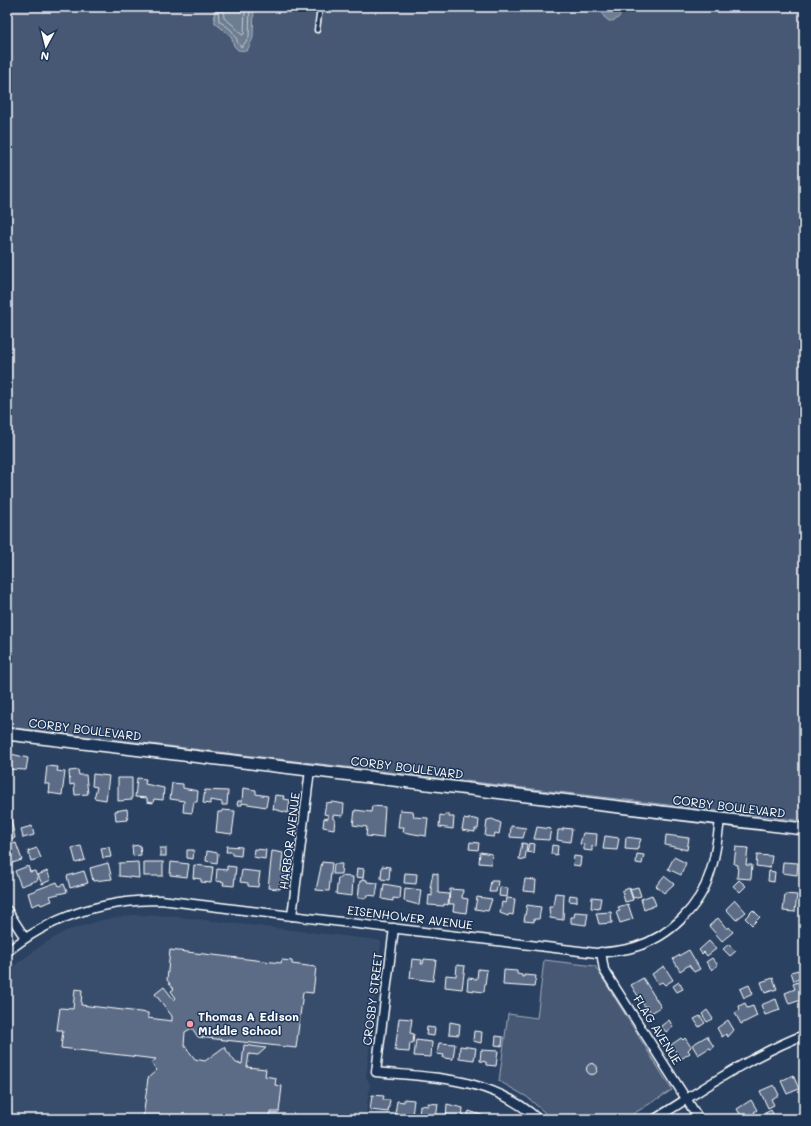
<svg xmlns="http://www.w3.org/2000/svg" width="811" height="1126" font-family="Mali,sans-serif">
<rect width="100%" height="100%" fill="#2a4161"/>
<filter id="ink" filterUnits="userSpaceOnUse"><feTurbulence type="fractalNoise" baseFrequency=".025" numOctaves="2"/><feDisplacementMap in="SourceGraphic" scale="8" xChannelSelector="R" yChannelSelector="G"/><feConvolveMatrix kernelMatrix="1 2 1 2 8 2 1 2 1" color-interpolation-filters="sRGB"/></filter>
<g filter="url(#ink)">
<!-- built -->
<path fill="#394e6c" d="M 133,915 L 170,916 L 378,940 L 381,942 L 366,1077 L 370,1084 L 365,1119 L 23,1119 L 7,1117 L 7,971 L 45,943 L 66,931 L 102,920 Z"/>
<!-- green -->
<g fill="#465975" stroke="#a2acba">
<path d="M 7,7 L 804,7 L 804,821 L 7,727 Z"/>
<path d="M 544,960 L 595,966 L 672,1090 L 625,1119 L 552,1119 L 527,1097 L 499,1081 L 508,1014 L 537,1018 Z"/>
</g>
<!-- water -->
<g fill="#6d7d92" stroke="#a7b1be">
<path d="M 214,7 L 254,7 L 253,38 L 247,51 L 238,50 L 234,46 L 231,36 L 215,23 Z"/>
<path d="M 601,7 L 623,7 C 620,16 619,21 609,21 L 604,17 Z"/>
</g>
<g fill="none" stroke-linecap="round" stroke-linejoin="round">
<!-- shore -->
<g stroke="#c5cbd3" stroke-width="1">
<path d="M 218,7 L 219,21 C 224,25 231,28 234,34 C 238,39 236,44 242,47 L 249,37 L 250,7"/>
<path d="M 223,7 L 224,18 L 233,25 L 242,35 L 244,34 L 245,7"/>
</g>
</g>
<!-- building -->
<g fill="#5b6c86" stroke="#fff">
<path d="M 7,753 L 28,758 L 26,770 L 7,769 Z"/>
<path d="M 47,766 L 58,767 L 57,771 L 65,772 L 62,795 L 49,793 L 50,784 L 45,784 Z"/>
<path d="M 78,770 L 79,775 L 86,775 L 88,794 L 75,795 L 74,784 L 70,785 L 69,771 Z"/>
<path d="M 93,774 L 109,776 L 106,800 L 94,798 L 97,787 L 92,786 Z"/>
<path d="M 118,778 L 132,778 L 132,800 L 118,801 Z"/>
<path d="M 137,778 L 146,779 L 145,784 L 164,788 L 163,800 L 154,799 L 153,803 L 147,802 L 147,798 L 135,797 Z"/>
<path d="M 172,783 L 183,784 L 183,788 L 198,791 L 197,802 L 194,802 L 192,813 L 183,812 L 184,801 L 170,799 Z"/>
<path d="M 243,788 L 256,790 L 256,794 L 268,796 L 266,807 L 242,803 L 242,805 L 237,805 L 238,801 L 242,801 Z"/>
<path d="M 205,790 L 228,791 L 227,805 L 222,805 L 222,802 L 210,800 L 210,804 L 203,803 Z"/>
<path d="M 275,795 L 284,796 L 283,799 L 290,800 L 288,813 L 273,809 Z"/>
<path d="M 333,802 L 344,804 L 343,816 L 333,815 L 333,819 L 335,819 L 334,829 L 323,827 L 324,818 L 328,819 L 328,815 L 324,814 L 326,803 Z"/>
<path d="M 372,806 L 385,807 L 383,838 L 366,836 L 367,827 L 353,825 L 355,810 L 371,812 Z"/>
<path d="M 127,809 L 128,820 L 116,821 L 115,811 Z"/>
<path d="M 222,810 L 235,811 L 232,834 L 216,832 L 218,812 L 222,812 Z"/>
<path d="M 400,810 L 413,811 L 414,817 L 428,818 L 426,836 L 403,832 L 404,827 L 398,827 Z"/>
<path d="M 445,814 L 449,814 L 449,817 L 454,817 L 453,829 L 439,827 L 440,815 L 445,816 Z"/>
<path d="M 469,818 L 479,820 L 478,829 L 475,829 L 475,832 L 462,830 L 464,819 L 469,820 Z"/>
<path d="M 11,819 L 15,838 L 7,840 L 7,820 Z"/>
<path d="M 492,819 L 501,823 L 499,834 L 495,833 L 494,837 L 485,836 L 487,820 Z"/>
<path d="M 32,826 L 34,835 L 23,838 L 21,829 Z"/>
<path d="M 511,826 L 526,828 L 523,838 L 510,837 Z"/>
<path d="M 537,827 L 551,829 L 549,840 L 534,839 Z"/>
<path d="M 563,828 L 572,829 L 570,842 L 557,840 L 558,830 L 563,830 Z"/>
<path d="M 583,833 L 597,834 L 596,847 L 592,846 L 592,851 L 584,850 L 584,845 L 580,844 Z"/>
<path d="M 666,835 L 689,838 L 687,850 L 665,845 Z"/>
<path d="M 605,836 L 619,838 L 617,850 L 603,849 Z"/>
<path d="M 626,837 L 641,839 L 637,850 L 625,849 Z"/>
<path d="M 470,842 L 479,843 L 478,850 L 469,849 Z"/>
<path d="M 16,843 L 22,860 L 9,864 L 7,846 Z"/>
<path d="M 522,843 L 527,844 L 525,860 L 519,859 Z"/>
<path d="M 529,843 L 535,844 L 534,853 L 527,852 Z"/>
<path d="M 140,845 L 141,855 L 133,856 L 132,846 Z"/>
<path d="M 552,845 L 558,846 L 557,855 L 551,854 Z"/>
<path d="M 81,846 L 85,860 L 76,863 L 72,848 Z"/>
<path d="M 227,846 L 242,847 L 241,856 L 232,855 L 232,852 L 226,852 Z"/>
<path d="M 109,847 L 111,857 L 103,858 L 101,848 Z"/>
<path d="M 736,847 L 748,848 L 746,865 L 752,865 L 751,879 L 737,878 L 738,865 L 734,864 Z"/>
<path d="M 37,848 L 41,858 L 31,861 L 28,851 Z"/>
<rect x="160" y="848" width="6" height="8"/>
<path d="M 254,849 L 266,850 L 265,859 L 253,857 Z"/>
<path d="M 187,850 L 194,850 L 193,859 L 187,858 Z"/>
<path d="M 207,851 L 218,853 L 217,863 L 206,861 Z"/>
<path d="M 272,851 L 283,853 L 281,871 L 285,871 L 284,881 L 281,881 L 280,889 L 268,888 Z"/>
<path d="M 480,852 L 492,854 L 491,864 L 479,863 Z"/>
<path d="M 637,854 L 644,855 L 642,864 L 636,863 Z"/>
<path d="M 757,855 L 772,856 L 770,868 L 756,866 Z"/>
<path d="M 574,856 L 581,857 L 580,866 L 573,865 Z"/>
<path d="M 674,857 L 686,863 L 681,875 L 668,869 Z"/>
<path d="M 138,862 L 139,878 L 119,876 L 119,863 Z"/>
<rect x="144" y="862" width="19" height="14"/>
<path d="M 171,862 L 189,864 L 187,877 L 170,875 Z"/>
<path d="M 322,862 L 332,863 L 329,891 L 316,890 Z"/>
<path d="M 783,862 L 798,863 L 797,875 L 782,873 Z"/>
<path d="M 108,863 L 112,879 L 93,881 L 90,868 Z"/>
<path d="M 334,864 L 342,864 L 341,874 L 333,874 Z"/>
<path d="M 194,865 L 213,867 L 211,883 L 201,882 L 201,879 L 193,878 Z"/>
<path d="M 28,866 L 30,872 L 35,871 L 38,880 L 21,886 L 15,871 Z"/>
<path d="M 227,866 L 236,867 L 234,886 L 223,885 L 224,882 L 216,881 L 217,869 L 227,870 Z"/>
<path d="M 382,866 L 390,867 L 389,880 L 381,879 Z"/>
<path d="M 357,868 L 364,869 L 363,878 L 356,877 Z"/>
<path d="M 242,870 L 260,872 L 258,887 L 248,886 L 248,883 L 240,882 Z"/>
<path d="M 47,871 L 51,880 L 42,884 L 38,875 Z"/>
<path d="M 84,871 L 88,883 L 70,888 L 67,876 Z"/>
<path d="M 769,871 L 775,872 L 774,882 L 768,881 Z"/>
<path d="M 405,873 L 417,874 L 416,884 L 404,883 Z"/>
<path d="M 433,873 L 438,874 L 438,893 L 449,894 L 448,905 L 444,904 L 444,906 L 428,905 L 429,895 L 432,896 L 432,888 L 430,888 Z"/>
<path d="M 341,876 L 353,877 L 352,896 L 336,894 L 338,878 L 341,878 Z"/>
<path d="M 664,876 L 674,884 L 664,893 L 656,886 Z"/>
<path d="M 363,879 L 367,880 L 367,882 L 378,883 L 376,896 L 367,895 L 366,898 L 358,898 L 360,881 L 362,881 Z"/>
<path d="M 525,879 L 536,880 L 535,892 L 523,891 Z"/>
<path d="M 739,880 L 746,886 L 740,892 L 733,886 Z"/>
<path d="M 491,881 L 498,881 L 496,892 L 489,892 Z"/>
<path d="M 57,882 L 59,886 L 64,884 L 67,892 L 50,896 L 52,901 L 41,905 L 40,903 L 32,906 L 28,893 Z"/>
<path d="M 384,884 L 401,887 L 400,899 L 393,898 L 393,901 L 382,899 Z"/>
<path d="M 500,887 L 508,888 L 507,897 L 499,896 Z"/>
<path d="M 638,887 L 641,896 L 633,898 L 630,889 Z"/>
<path d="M 405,888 L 421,890 L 419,905 L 404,901 Z"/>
<path d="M 629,888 L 633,900 L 625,902 L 622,891 Z"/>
<path d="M 450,889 L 463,890 L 462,898 L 468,899 L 466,913 L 453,911 L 454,904 L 449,904 Z"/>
<path d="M 555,893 L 564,894 L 563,920 L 550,918 L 549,907 L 553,907 Z"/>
<path d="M 785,894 L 797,895 L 795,912 L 783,911 Z"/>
<path d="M 570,895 L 577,896 L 577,902 L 569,901 Z"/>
<path d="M 652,895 L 656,905 L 644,910 L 641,899 Z"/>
<path d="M 477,897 L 492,899 L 488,911 L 475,909 Z"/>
<path d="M 592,897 L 601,898 L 599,909 L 591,908 Z"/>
<path d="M 507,898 L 515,899 L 513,915 L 509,914 L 508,916 L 500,913 L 502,902 L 506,903 Z"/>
<path d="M 735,900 L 746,912 L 736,920 L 726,909 Z"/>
<path d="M 628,904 L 633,919 L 620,923 L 616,912 L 620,911 L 618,907 Z"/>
<path d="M 527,905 L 541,907 L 539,919 L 534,919 L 534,922 L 524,921 Z"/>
<path d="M 753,910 L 760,917 L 752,925 L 745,918 Z"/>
<path d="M 575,912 L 588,913 L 586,925 L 571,923 L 571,917 L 574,917 Z"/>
<path d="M 611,912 L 612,923 L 599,924 L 596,913 Z"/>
<path d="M 718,918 L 727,929 L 729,927 L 733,932 L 722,941 L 709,926 Z"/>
<path d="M 709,941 L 716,949 L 707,956 L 704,952 L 702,954 L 699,950 Z"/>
<path d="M 729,944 L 736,951 L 730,956 L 723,949 Z"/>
<path d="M 170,950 L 281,963 L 282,960 L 292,961 L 292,964 L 316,967 L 313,993 L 303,992 L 296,1048 L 198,1037 L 192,1028 L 185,1032 L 184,1045 L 195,1059 L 205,1061 L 224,1047 L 236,1063 L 242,1064 L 244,1045 L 266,1048 L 258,1055 L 249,1054 L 247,1067 L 266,1069 L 265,1076 L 276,1078 L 275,1085 L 282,1086 L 279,1112 L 271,1112 L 270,1119 L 143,1119 L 148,1078 L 157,1070 L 151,1063 L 156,1059 L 61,1048 L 63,1030 L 57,1030 L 60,1008 L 73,1009 L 75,989 L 82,990 L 81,1005 L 148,1013 L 148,1018 L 172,1021 L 172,1016 L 155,994 L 164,987 L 174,1000 L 176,998 L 171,991 L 174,989 L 167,980 Z"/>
<path d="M 689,950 L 700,969 L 694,972 L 689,965 L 680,971 L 673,959 Z"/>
<path d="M 712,958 L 718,965 L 712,970 L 706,962 Z"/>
<path d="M 412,959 L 422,960 L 421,964 L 423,964 L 424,959 L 436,960 L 433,981 L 410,978 Z"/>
<path d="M 457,965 L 465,966 L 462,989 L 445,987 L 446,975 L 456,976 Z"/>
<path d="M 664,966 L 673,980 L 665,985 L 662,982 L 658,984 L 652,974 Z"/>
<path d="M 478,969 L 487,970 L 484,992 L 467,990 L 468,978 L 477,979 Z"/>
<path d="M 504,970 L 517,971 L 517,974 L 522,975 L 522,977 L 524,977 L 524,975 L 536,976 L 534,987 L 503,985 Z"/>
<path d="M 798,970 L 801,978 L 794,981 L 791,972 Z"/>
<path d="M 643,978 L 661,1007 L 651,1013 L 647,1006 L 645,1007 L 631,985 Z"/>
<path d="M 773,978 L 777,989 L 765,993 L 761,982 Z"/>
<path d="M 679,982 L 683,989 L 677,992 L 673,986 Z"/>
<path d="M 798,982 L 804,999 L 789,1004 L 785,993 L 795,989 L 793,984 Z"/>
<path d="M 749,985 L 753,994 L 744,998 L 740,989 Z"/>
<path d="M 776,999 L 780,1010 L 765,1015 L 761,1005 Z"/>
<path d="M 745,1003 L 747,1008 L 753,1006 L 757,1016 L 741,1024 L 735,1013 L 740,1010 L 739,1006 Z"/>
<path d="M 707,1010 L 713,1019 L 707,1022 L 702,1014 Z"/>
<path d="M 700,1016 L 705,1023 L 699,1027 L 694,1019 Z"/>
<path d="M 399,1018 L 412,1019 L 410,1033 L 414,1034 L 413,1043 L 410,1043 L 409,1052 L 395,1051 Z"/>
<path d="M 669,1020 L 673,1027 L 666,1032 L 661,1026 Z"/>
<path d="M 728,1020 L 734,1030 L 728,1037 L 726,1034 L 722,1037 L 717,1028 Z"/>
<path d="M 450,1022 L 460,1024 L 459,1035 L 449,1034 Z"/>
<path d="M 427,1027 L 435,1028 L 434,1036 L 426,1035 Z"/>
<path d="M 474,1031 L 482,1032 L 481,1043 L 473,1041 Z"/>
<path d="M 496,1036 L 503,1037 L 502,1046 L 495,1045 Z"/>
<path d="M 707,1036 L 714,1047 L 711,1049 L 709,1048 L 698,1055 L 692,1045 Z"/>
<path d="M 681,1038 L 683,1040 L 685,1038 L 691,1047 L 688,1050 L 690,1053 L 681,1059 L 671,1045 Z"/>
<path d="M 416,1040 L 432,1042 L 431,1057 L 414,1056 Z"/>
<path d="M 439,1043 L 455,1044 L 453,1059 L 443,1058 L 444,1055 L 437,1054 Z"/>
<path d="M 460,1046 L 476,1048 L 474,1060 L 459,1058 Z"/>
<path d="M 481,1050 L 498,1051 L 496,1066 L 486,1065 L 486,1062 L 480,1061 Z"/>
<circle cx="592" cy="1069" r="5.5"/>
<path d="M 793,1075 L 799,1089 L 787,1094 L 781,1081 Z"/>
<path d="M 774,1085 L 779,1095 L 771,1099 L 774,1105 L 768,1108 L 760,1091 Z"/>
<path d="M 372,1095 L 384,1096 L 383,1100 L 390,1100 L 388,1112 L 370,1110 Z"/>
<path d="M 404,1099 L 414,1100 L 412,1116 L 395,1114 L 397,1101 L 404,1102 Z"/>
<path d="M 751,1100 L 757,1110 L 754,1112 L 759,1119 L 743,1119 L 737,1109 Z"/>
<path d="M 428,1103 L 438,1104 L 436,1119 L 419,1117 L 420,1105 L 428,1106 Z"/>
<path d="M 447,1104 L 463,1108 L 462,1119 L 446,1118 Z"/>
<path d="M 771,1110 L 775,1118 L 769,1119 L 765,1113 Z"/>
<path d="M 469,1111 L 484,1116 L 483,1119 L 466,1119 Z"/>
</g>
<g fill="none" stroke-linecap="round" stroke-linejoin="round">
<defs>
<path id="lane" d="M 317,30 L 320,7"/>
<g id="street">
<path d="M 7,910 L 25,938"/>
<path d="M 292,916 L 310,770"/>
<path d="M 394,928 L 376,1072 C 436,1078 491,1077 538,1119"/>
<path d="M 7,952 C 52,915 104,900 161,900 L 596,953 C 609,952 623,951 635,947 C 669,937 700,907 710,873 C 716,855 718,837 720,819"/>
<path d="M 601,952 L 604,970 L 699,1119"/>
<path d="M 655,1119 C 703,1089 750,1056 804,1035"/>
</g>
<path id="secondary" d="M 7,734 L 804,829"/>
</defs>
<!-- lane casing -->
<use href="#lane" stroke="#fff" stroke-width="7"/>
<!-- street casing -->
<use href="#street" stroke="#fff" stroke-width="11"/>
<!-- secondary casing -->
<use href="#secondary" stroke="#fff" stroke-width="14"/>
<!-- lane -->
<use href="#lane" stroke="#1d3557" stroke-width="4"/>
<!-- street -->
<use href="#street" stroke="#1d3557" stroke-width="8"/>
<!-- secondary -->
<use href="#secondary" stroke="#1d3557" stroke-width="11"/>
</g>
</g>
<!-- markers -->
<circle fill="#ff9aa2" stroke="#1d3557" stroke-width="1.5" cx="190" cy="1024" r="4"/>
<g text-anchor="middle" stroke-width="3" stroke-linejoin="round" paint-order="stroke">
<!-- street labels -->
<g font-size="12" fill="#fff" stroke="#1d3557">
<text transform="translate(85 730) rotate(7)" y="4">CORBY BOULEVARD</text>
<text transform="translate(407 768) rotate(7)" y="4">CORBY BOULEVARD</text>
<text transform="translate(729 807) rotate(7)" y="4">CORBY BOULEVARD</text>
<text transform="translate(290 841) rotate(-83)" y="4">HARBOR AVENUE</text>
<text transform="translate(410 918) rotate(7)" y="4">EISENHOWER AVENUE</text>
<text transform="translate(373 999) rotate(-83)" y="4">CROSBY STREET</text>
<text transform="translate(657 1030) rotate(58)" y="4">FLAG AVENUE</text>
</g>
<!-- poi labels -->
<g font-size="12" font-weight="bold" fill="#fff" stroke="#1d3557" text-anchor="start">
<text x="198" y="1021">Thomas A Edison<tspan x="198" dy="14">Middle School</tspan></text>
</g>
</g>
<!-- margin -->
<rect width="811" height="1126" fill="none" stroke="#1d3557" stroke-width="24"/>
<rect x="12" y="12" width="787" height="1102" fill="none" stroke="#fff" stroke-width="1.5" filter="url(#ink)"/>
<!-- north arrow -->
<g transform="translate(46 46) rotate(187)" stroke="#1d3557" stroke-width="3" paint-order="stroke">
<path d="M0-3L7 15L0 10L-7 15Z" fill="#ffffff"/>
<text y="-6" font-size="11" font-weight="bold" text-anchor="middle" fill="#ffffff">N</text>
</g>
</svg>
